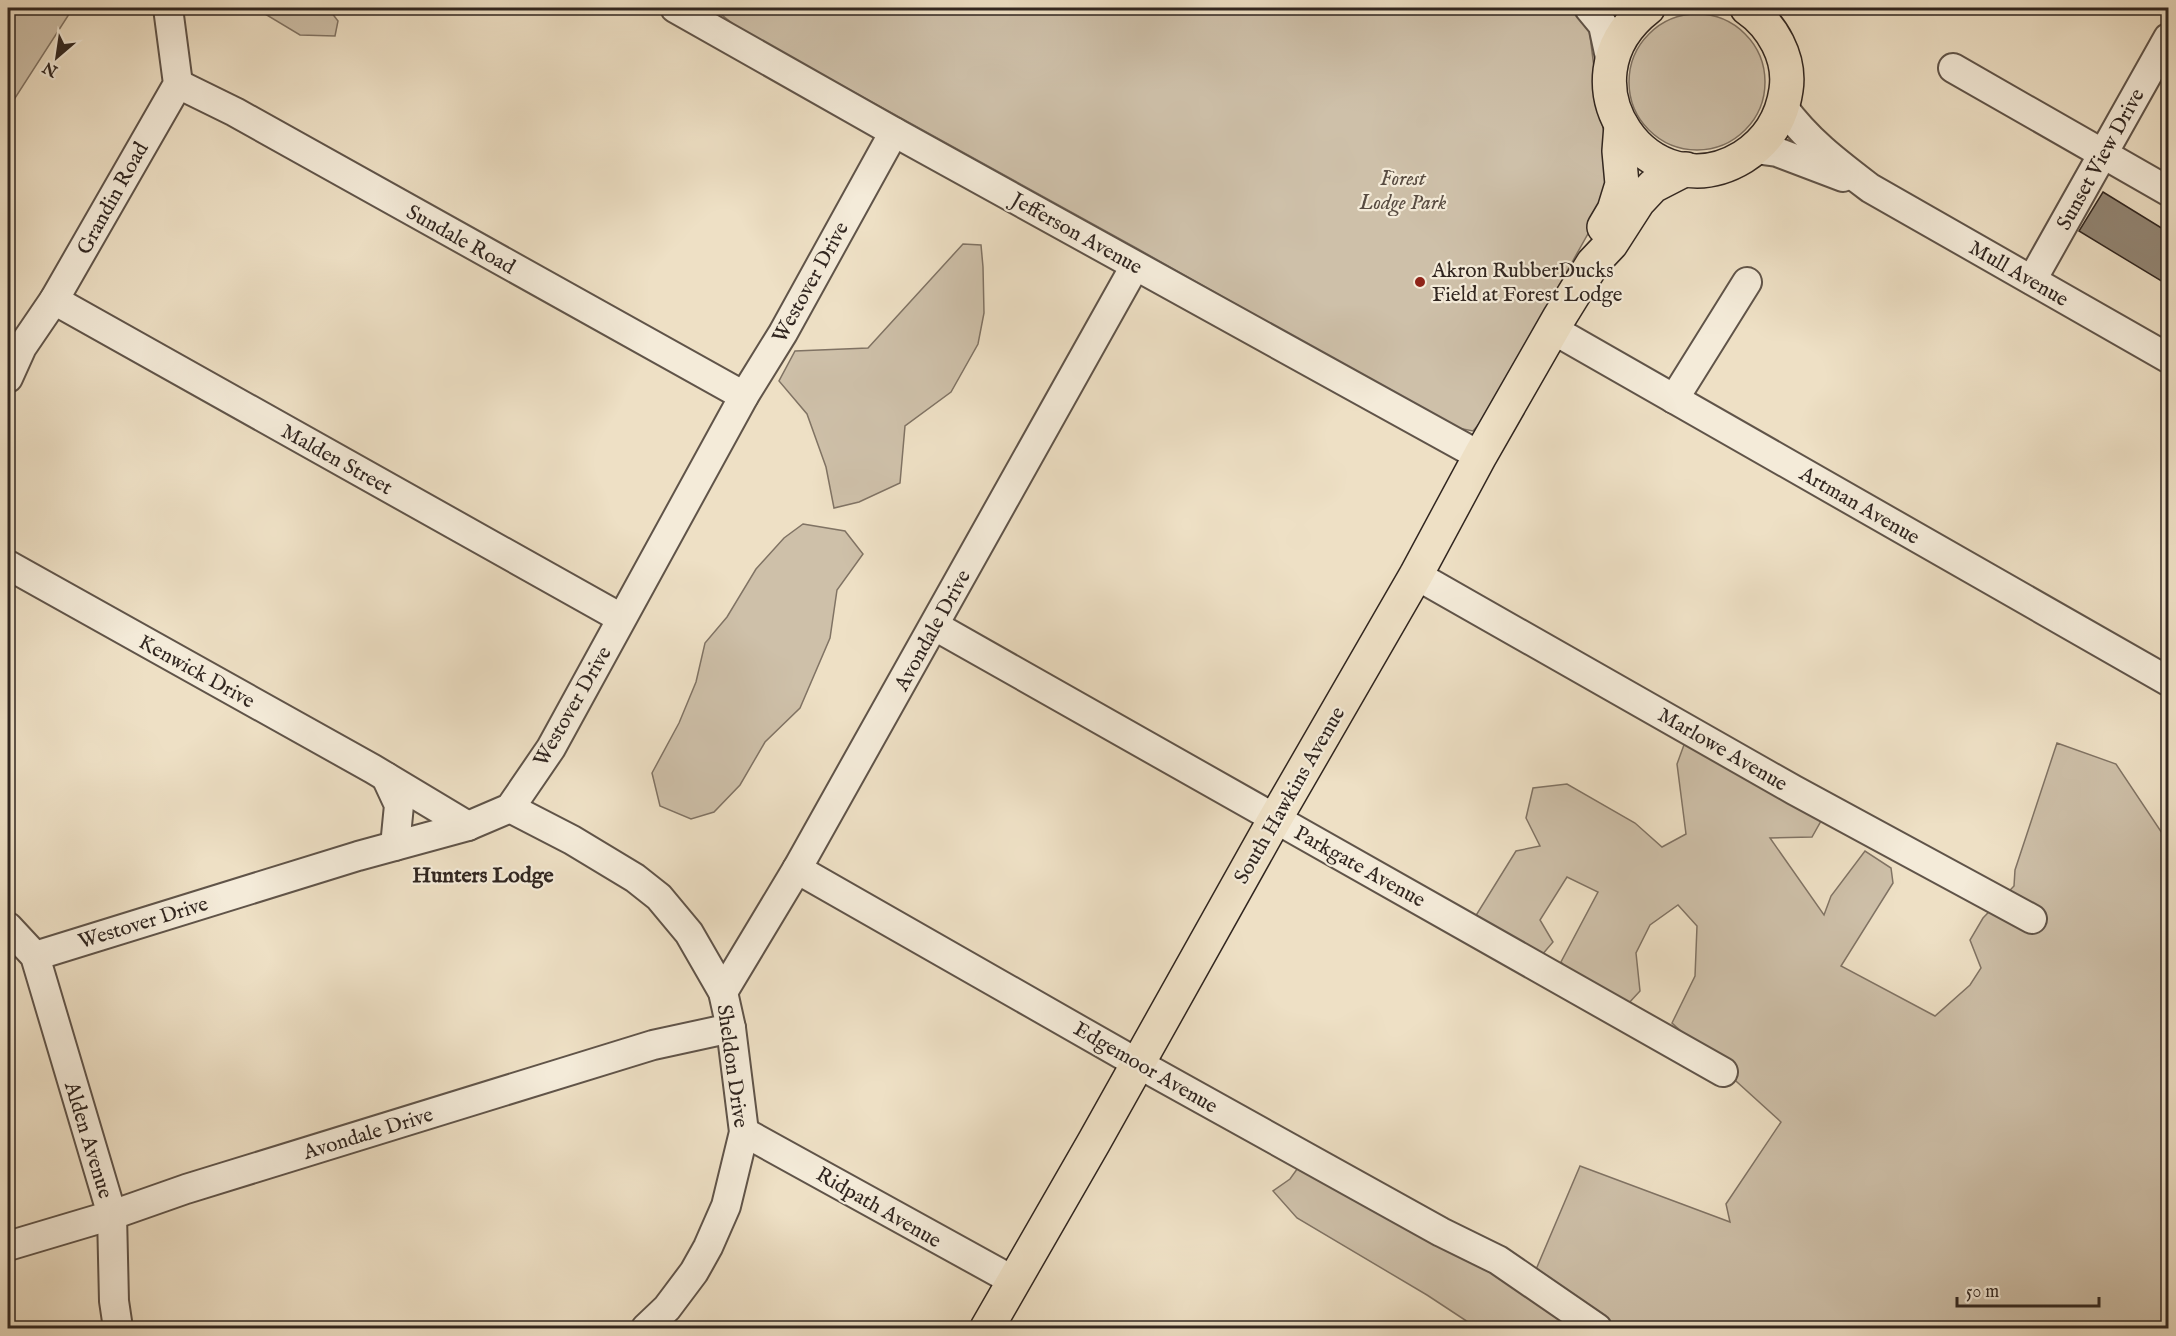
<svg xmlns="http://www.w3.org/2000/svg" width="2176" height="1336" font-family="'IM FELL English',serif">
<rect width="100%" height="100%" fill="#eee0c5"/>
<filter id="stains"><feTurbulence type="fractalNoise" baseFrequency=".00333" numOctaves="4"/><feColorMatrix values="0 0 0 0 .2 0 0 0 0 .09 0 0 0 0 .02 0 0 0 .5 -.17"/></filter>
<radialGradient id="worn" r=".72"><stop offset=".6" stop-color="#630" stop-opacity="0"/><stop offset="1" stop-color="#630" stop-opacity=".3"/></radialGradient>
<!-- green -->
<g fill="#cec0a9" stroke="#807364" stroke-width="1.5">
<path d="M 8,8 L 73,8 L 8,109 Z"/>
<path d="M 255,8 L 328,8 L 338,21 L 335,36 L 300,35 Z"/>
<path d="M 720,8 L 1578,8 L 1589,28 L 1599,107 L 1613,178 L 1608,198 L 1486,416 L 1473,431 L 1453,427 L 1138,249 L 738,28 L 722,15 Z"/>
<circle cx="1697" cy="82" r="68"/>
<path d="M 963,244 L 981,245 L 983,267 L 984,313 L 978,344 L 951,392 L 905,426 L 900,483 L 859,502 L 834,508 L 826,467 L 807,414 L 779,381 L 795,351 L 868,348 Z"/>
<path d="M 803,524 L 845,531 L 863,554 L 837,590 L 830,638 L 800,708 L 765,742 L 740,785 L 714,812 L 691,819 L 660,806 L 652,773 L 679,723 L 696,682 L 705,643 L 727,617 L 756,569 L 784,538 Z"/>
<path d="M 1685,742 L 1821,821 L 1812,837 L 1770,838 L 1824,915 L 1831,896 L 1865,851 L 1891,868 L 1893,883 L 1841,966 L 1935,1016 L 1970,985 L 1981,968 L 1970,940 L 1983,918 L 2014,886 L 2015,870 L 2057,743 L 2116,764 L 2168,842 L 2168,1328 L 1484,1328 L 1468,1322 L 1427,1295 L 1297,1218 L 1273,1191 L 1290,1179 L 1300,1165 L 1526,1293 L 1580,1166 L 1730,1222 L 1726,1204 L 1781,1122 L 1672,1023 L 1695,976 L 1697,926 L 1678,905 L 1650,925 L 1636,953 L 1640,991 L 1627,1005 L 1577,980 L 1561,962 L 1598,892 L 1567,877 L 1540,920 L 1553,942 L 1541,956 L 1475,917 L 1516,851 L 1540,846 L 1526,818 L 1533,788 L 1567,784 L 1635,823 L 1662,847 L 1686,834 L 1677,764 Z"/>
</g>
<!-- building -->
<path fill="#938776" stroke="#312620" stroke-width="1.5" d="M 2103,192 L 2168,232 L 2168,285 L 2079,231 Z"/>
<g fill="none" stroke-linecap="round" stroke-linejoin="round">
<defs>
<g id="minor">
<path d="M 675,8 L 894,132 L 1480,456"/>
<path d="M 1589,8 L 1603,25 L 1611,62"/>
<path d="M 1953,68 L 2168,191"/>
<path d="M 178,84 L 235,112 L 744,396"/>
<path d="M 1783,107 C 1808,141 1836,162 1870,188 L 2168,358"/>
<path d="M 1755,149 L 1777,152 L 1843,177"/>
<path d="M 2032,280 L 2168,38"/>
<path d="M 54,300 L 621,618"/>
<path d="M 1552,329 L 2168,681"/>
<path d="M 8,378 L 22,347 L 54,300 L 178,84 L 168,8"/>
<path d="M 1674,399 L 1747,282"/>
<path d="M 8,565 L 373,769 L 468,826"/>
<path d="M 1416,575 L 1794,790 L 2032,919"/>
<path d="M 935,626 L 1723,1072"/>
<path d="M 386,777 L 399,805 L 395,846"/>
<path d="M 510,808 L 572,840 L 635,878 L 659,897 L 689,933 L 723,992 L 731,1028 L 744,1132 L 726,1206 L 708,1247 L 694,1272 L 667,1308 L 646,1328"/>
<path d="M 797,869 L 1137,1063 L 1441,1232 L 1498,1260 L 1597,1328"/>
<path d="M 8,927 L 35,956 L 112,1215 L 114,1301 L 118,1328"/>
<path d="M 35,956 L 358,856 L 468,826 L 510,808 L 551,748 L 744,396 L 783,333 L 894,132"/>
<path d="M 723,992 L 797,869 L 1135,266"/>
<path d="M 744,1132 L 1014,1281"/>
<path d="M 8,1246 L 112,1215 L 186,1189 L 653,1045 L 731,1028"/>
</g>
<g id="major">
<path d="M 1648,8 C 1554,81 1650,214 1743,157 C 1768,141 1782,118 1786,90 C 1791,58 1772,25 1747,8"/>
<path d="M 1604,227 L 1614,210 L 1622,184 L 1619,151 L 1621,125"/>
<path d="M 987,1328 L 1094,1142 L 1267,833 L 1416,575 L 1480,456 L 1559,318 L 1593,263 L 1611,244 L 1638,202 L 1653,186 L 1686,169"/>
</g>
</defs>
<!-- minor casing -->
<use href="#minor" stroke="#605449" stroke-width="32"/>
<!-- major casing -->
<use href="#major" stroke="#312620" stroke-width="36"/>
<!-- minor -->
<use href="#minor" stroke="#f4ebd9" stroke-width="28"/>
<!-- major -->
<use href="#major" stroke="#eee0c5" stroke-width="33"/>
</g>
<!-- markers -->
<circle fill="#8f2418" stroke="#f4ebd9" stroke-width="2" cx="1420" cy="282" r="6"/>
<g text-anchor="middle" stroke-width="4.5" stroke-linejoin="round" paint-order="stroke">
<!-- street labels -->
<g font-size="21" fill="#312620" stroke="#f4ebd9">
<text transform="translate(2100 159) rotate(-61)" y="7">Sunset View Drive</text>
<text transform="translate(112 198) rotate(-61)" y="7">Grandin Road</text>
<text transform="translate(1077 233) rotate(29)" y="7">Jefferson Avenue</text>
<text transform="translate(461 239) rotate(29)" y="7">Sundale Road</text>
<text transform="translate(2019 273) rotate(30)" y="7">Mull Avenue</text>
<text transform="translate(810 282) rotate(-61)" y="7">Westover Drive</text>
<text transform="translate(337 459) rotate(29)" y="7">Malden Street</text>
<text transform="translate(1860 505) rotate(30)" y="7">Artman Avenue</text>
<text transform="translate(932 630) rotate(-61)" y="7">Avondale Drive</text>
<text transform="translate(197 671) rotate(29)" y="7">Kenwick Drive</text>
<text transform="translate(572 706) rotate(-60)" y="7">Westover Drive</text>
<text transform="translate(1723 749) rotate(30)" y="7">Marlowe Avenue</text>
<text transform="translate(1289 795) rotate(-60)" y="7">South Hawkins Avenue</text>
<text transform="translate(1360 866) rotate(29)" y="7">Parkgate Avenue</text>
<text transform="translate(143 922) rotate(-17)" y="7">Westover Drive</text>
<text transform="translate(733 1066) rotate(82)" y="7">Sheldon Drive</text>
<text transform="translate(1146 1067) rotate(30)" y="7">Edgemoor Avenue</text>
<text transform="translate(368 1133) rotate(-17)" y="7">Avondale Drive</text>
<text transform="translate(89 1140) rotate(73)" y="7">Alden Avenue</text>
<text transform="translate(879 1207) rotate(30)" y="7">Ridpath Avenue</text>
</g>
<!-- park labels -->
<g font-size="21" font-style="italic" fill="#584c42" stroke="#f4ebd9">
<text x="1403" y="185">Forest<tspan x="1403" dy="24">Lodge Park</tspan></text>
</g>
<!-- poi labels -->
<g font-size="21" fill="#312620" stroke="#f4ebd9" text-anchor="start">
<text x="1432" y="277">Akron RubberDucks<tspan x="1432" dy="24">Field at Forest Lodge</tspan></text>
</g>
<!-- neighbourhood labels -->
<g font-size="22" font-weight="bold" fill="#312620" stroke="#f4ebd9">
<text x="483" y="882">Hunters Lodge</text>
</g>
</g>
<!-- margin -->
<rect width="2176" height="1336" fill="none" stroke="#eee0c5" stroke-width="30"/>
<rect x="9" y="9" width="2158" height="1318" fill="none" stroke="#312620" stroke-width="3"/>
<rect x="15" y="15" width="2146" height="1306" fill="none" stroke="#312620" stroke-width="1.5"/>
<!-- north arrow -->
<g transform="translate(57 57) rotate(209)" stroke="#f4ebd9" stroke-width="4.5" paint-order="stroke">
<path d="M0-4.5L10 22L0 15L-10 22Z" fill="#312620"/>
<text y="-9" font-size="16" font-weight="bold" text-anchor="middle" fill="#312620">N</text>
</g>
<!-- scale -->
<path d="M1957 1297v9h142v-9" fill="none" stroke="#312620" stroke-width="3"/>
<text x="1966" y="1297" font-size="18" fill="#312620" stroke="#f4ebd9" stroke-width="4.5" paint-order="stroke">50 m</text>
<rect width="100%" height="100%" filter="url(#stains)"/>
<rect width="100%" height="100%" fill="url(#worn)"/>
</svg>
